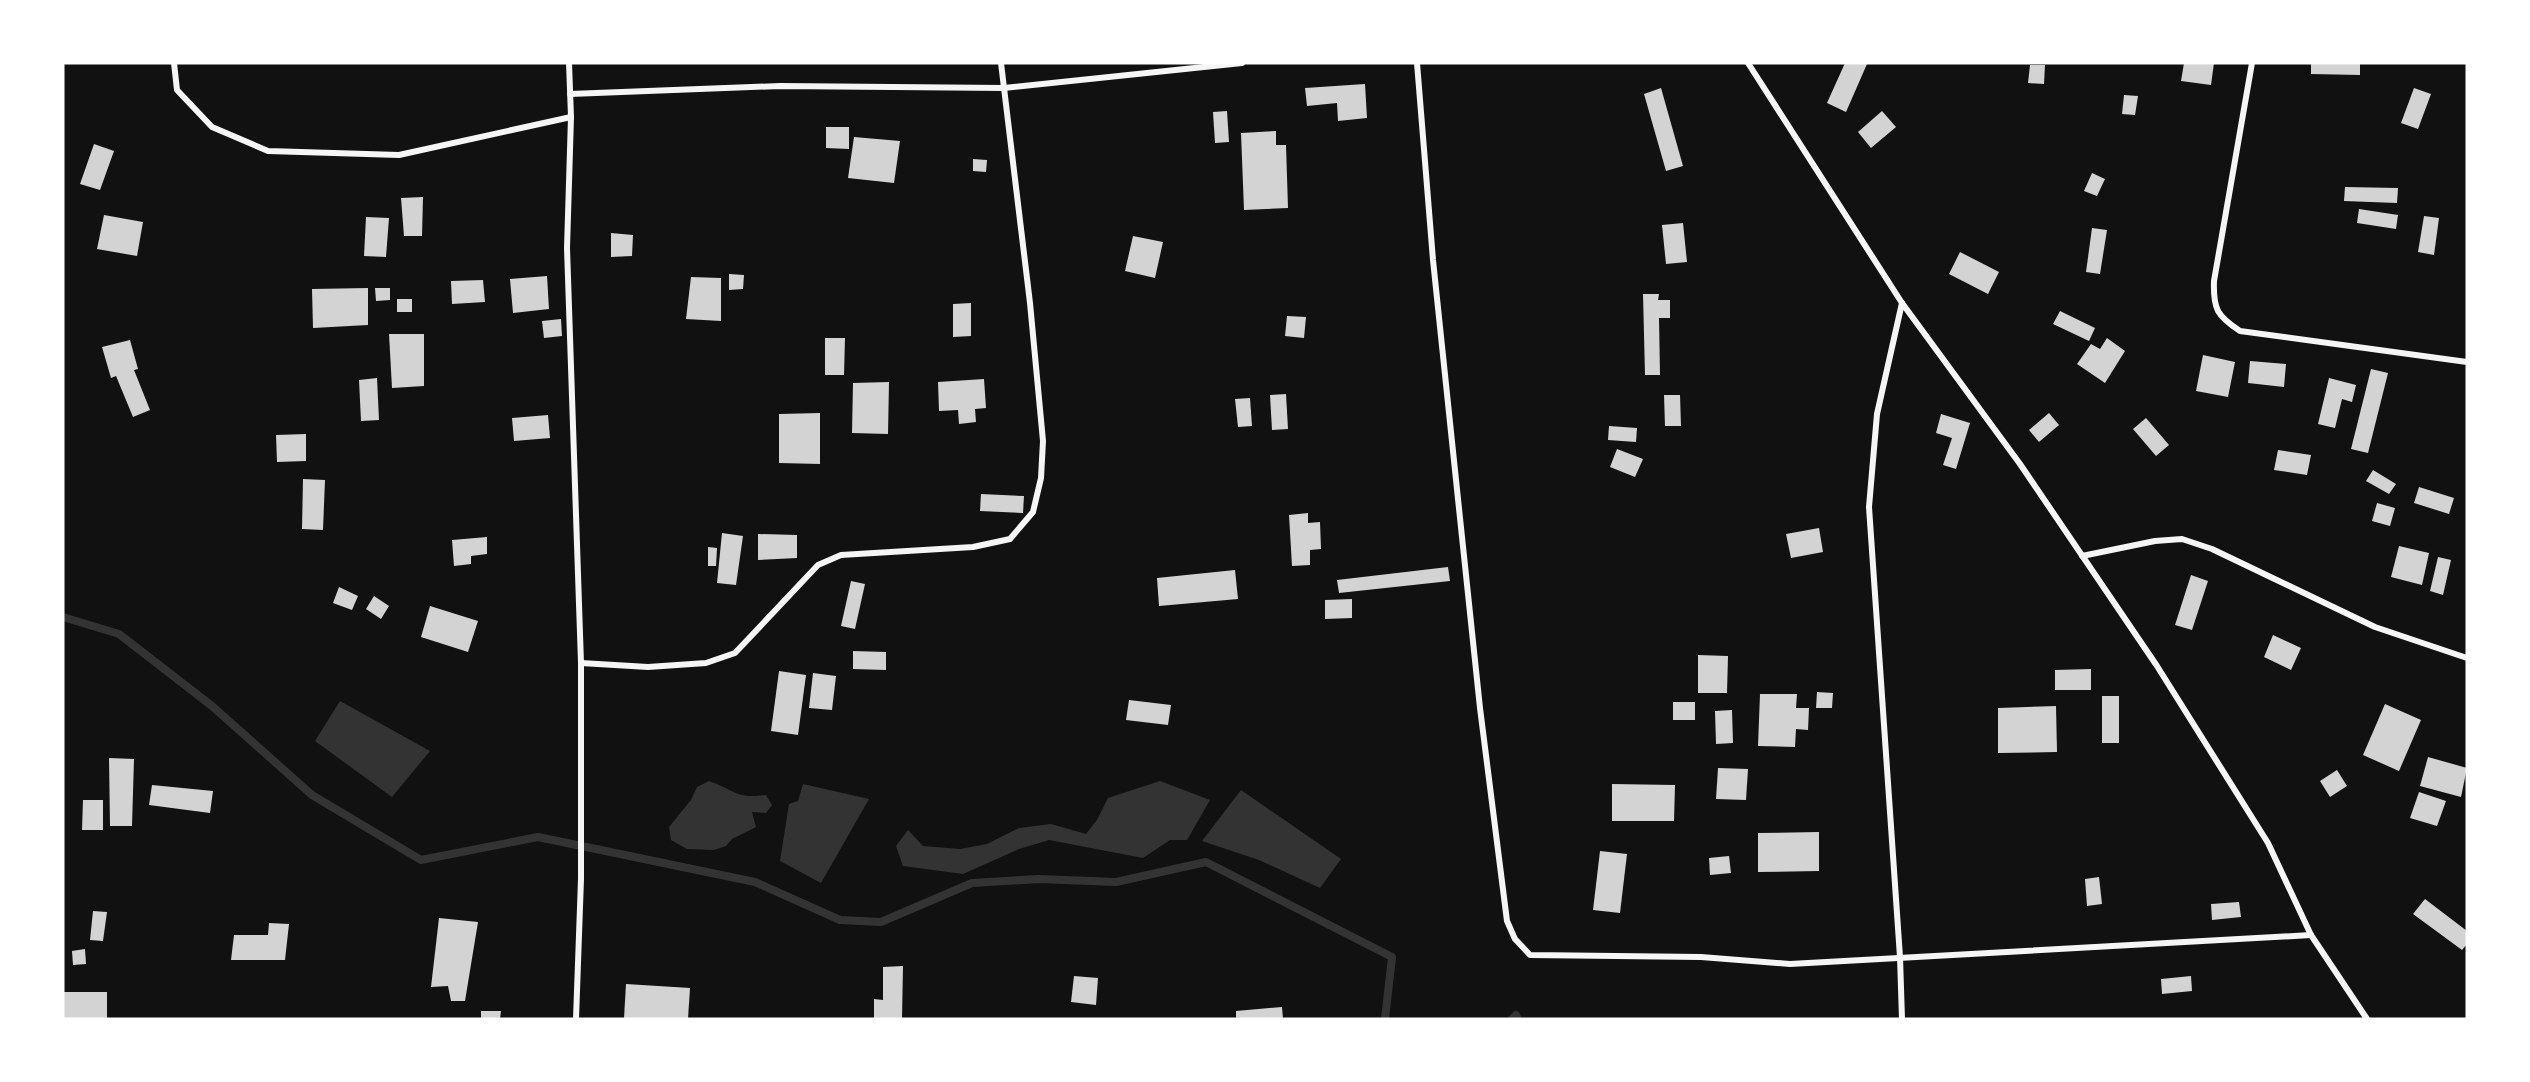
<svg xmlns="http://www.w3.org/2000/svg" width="2530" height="1082" font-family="'Nunito Sans',sans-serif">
<rect width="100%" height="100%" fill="#111"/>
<!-- water -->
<g fill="#333">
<path d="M 340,701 L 430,751 L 392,797 L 315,741 Z"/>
<path d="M 709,781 C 735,790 735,799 766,795 L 772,805 L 766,813 L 752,812 L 756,827 L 732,839 L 726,846 L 714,850 L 687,849 L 671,840 L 669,827 L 691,800 L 697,787 Z"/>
<path d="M 1160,781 L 1210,800 L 1187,840 L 1170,840 L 1143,858 L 1049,840 L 1019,849 L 963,874 L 903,866 L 896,846 L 908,830 L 923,846 L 960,849 L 987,844 L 1019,828 L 1051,824 L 1086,834 L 1097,820 L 1108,798 Z"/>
<path d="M 803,784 L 869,799 L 821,883 L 780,861 L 789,804 L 798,801 Z"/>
<path d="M 1241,790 L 1341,859 L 1320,888 L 1259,860 L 1202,841 Z"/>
</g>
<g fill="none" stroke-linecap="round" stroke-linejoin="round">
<!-- stream -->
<g stroke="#333" stroke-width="8">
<path d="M 63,617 L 119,634 L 212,706 L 312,795 L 421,860 L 538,837 L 755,882 L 840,920 L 881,922 L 972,883 L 1039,879 L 1116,882 L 1206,862 L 1392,957 L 1385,1019"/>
<path d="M 1512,1019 L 1516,1015 L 1518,1019"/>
</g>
</g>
<!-- building -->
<g fill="#d3d3d3">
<path d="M 1845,63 L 1867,64 L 1846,112 L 1827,103 Z"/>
<path d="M 2184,63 L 2214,63 L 2211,85 L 2181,81 Z"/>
<path d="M 2311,63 L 2360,63 L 2360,75 L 2311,74 Z"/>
<path d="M 2030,65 L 2045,65 L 2044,84 L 2028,83 Z"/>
<path d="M 1365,84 L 1367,118 L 1338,121 L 1337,103 L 1307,106 L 1305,88 Z"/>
<path d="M 1661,88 L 1683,166 L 1666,171 L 1644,94 Z"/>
<path d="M 2414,88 L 2431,94 L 2418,129 L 2401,123 Z"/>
<path d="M 2124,95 L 2138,96 L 2135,115 L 2122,114 Z"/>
<path d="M 1227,111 L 1229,142 L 1215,143 L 1213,112 Z"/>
<path d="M 1882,111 L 1896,127 L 1871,148 L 1858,132 Z"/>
<path d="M 826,127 L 849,127 L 849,149 L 826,148 Z"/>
<path d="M 1276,131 L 1276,145 L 1286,145 L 1288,208 L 1244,210 L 1241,133 Z"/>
<path d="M 854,137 L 900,141 L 894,183 L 848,178 Z"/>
<path d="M 94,144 L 114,151 L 100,190 L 80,184 Z"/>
<path d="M 973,159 L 987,160 L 986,172 L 973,171 Z"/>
<path d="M 2092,173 L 2105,179 L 2097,196 L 2084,191 Z"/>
<path d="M 2345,187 L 2398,188 L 2397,203 L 2344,201 Z"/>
<path d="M 423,197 L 422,236 L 404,236 L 401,198 Z"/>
<path d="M 2359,209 L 2398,215 L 2396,229 L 2357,223 Z"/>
<path d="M 104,215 L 143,222 L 137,256 L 97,249 Z"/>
<path d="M 2424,216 L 2439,218 L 2434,255 L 2418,252 Z"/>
<path d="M 366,217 L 389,218 L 386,257 L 364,256 Z"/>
<path d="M 1683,223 L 1687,262 L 1666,264 L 1662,225 Z"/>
<path d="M 2092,228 L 2107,230 L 2100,274 L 2086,272 Z"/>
<path d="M 611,233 L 633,235 L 632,256 L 611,257 Z"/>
<path d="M 1133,236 L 1163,242 L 1155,278 L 1125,271 Z"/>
<path d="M 1960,252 L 1999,272 L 1988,294 L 1949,274 Z"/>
<path d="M 729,274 L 744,275 L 743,289 L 729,290 Z"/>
<path d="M 547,276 L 549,309 L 513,313 L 510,279 Z"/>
<path d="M 691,277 L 721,278 L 721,321 L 686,319 Z"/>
<path d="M 483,280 L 485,302 L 452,304 L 451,281 Z"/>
<path d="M 368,288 L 368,325 L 313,328 L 312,289 Z"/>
<path d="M 375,288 L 390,288 L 390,300 L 376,301 Z"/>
<path d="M 1643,294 L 1659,294 L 1658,300 L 1670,300 L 1670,318 L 1659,318 L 1660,375 L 1645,375 Z"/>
<rect x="397" y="299" width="15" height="13"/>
<path d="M 971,303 L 971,336 L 953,337 L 953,304 Z"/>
<path d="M 2060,311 L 2095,328 L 2089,341 L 2053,324 Z"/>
<path d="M 1287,316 L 1306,317 L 1304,338 L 1285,336 Z"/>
<path d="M 561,319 L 562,336 L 544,338 L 542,321 Z"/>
<path d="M 389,334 L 424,334 L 424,386 L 392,388 Z"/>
<path d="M 825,338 L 845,338 L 844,375 L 825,375 Z"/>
<path d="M 2107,338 L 2125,351 L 2105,383 L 2077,364 L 2091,344 L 2100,349 Z"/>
<path d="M 130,340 L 138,369 L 134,370 L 150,410 L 133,417 L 116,376 L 111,378 L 102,347 Z"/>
<path d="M 2203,355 L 2235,362 L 2228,397 L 2196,391 Z"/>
<path d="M 2250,361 L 2286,364 L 2284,387 L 2248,383 Z"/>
<path d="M 2371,369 L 2388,373 L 2368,453 L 2351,449 Z"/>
<path d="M 377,378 L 379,420 L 361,421 L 359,380 Z"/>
<path d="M 2329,378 L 2356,385 L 2352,402 L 2342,399 L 2335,428 L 2318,424 Z"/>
<path d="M 984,379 L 986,408 L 975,409 L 976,422 L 959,424 L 958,410 L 939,411 L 938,382 Z"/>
<path d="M 889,382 L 888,434 L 852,433 L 853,383 Z"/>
<path d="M 1286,394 L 1288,429 L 1272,430 L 1270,395 Z"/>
<path d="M 1664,395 L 1680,395 L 1681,426 L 1665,426 Z"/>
<path d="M 1250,398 L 1252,426 L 1238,427 L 1235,399 Z"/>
<path d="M 820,413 L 820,464 L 779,463 L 779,414 Z"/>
<path d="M 2049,413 L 2059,425 L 2039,442 L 2029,430 Z"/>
<path d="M 1941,414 L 1970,423 L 1956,469 L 1943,465 L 1952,438 L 1936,433 Z"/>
<path d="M 548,415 L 550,438 L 514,441 L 512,418 Z"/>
<path d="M 2146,418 L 2169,445 L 2156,456 L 2133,429 Z"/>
<path d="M 1609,426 L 1637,428 L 1636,442 L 1608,440 Z"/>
<path d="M 306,434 L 306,461 L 277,462 L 276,435 Z"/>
<path d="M 1617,449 L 1643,459 L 1635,477 L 1610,467 Z"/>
<path d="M 2278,450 L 2311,455 L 2307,475 L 2274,470 Z"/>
<path d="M 2373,470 L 2396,484 L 2389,494 L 2366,481 Z"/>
<path d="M 303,479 L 325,480 L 323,530 L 302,529 Z"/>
<path d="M 2419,487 L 2454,498 L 2449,514 L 2414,503 Z"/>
<path d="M 981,494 L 1024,496 L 1023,513 L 980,511 Z"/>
<path d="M 2377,503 L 2395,508 L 2390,526 L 2372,521 Z"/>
<path d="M 1308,513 L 1308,523 L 1320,522 L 1321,549 L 1310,550 L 1310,565 L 1292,566 L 1289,515 Z"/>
<path d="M 1819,528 L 1823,552 L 1791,558 L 1786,534 Z"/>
<path d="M 722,533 L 743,536 L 736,585 L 717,583 Z"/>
<path d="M 758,534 L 797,535 L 797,558 L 758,560 Z"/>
<path d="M 487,537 L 487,554 L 471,556 L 471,564 L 454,566 L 452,540 Z"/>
<path d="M 2399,546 L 2429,553 L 2422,585 L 2391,577 Z"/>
<path d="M 708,547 L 717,548 L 716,566 L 708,566 Z"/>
<path d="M 2438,557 L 2451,560 L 2443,595 L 2430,591 Z"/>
<path d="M 1448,567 L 1450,581 L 1339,593 L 1337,580 Z"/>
<path d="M 1235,570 L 1238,599 L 1159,606 L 1157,578 Z"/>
<path d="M 2191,575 L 2208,581 L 2192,630 L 2175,625 Z"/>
<path d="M 851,581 L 865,584 L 855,629 L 841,626 Z"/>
<path d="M 339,587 L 358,596 L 352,610 L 333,603 Z"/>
<path d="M 374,596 L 389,606 L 381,619 L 366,609 Z"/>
<path d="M 1352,599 L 1352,618 L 1325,619 L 1325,600 Z"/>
<path d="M 430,606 L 478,621 L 468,652 L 421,637 Z"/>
<path d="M 2273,635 L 2301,648 L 2291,670 L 2264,657 Z"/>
<path d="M 853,651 L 886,652 L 886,670 L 853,669 Z"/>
<path d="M 1698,655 L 1728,656 L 1727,693 L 1698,693 Z"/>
<path d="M 2091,669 L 2091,690 L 2055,690 L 2055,670 Z"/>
<path d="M 779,671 L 806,675 L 798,735 L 771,731 Z"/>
<path d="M 813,673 L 836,676 L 832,710 L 809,708 Z"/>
<path d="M 1817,692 L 1833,693 L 1832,708 L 1816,708 Z"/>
<path d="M 1760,694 L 1797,694 L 1796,708 L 1809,708 L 1808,730 L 1796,729 L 1795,747 L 1758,746 Z"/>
<rect x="2102" y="696" width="17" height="47"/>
<path d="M 1129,700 L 1171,705 L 1168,725 L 1126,720 Z"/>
<rect x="1673" y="702" width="22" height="18"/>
<path d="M 2385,704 L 2421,720 L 2399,771 L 2363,755 Z"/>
<path d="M 2056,706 L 2057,752 L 1998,753 L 1998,708 Z"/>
<path d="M 1732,710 L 1733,743 L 1716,744 L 1715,711 Z"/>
<path d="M 2428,757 L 2467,768 L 2461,797 L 2420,786 Z"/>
<path d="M 109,758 L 134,759 L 132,826 L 110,826 Z"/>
<path d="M 1718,768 L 1748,769 L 1746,800 L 1716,799 Z"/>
<path d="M 2337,770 L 2347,786 L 2330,797 L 2320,781 Z"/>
<path d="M 1612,784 L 1675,785 L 1674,821 L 1612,821 Z"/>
<path d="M 152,785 L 213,791 L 210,813 L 149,805 Z"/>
<path d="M 2419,792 L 2446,801 L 2437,826 L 2410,818 Z"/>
<path d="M 83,800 L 103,800 L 103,830 L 82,830 Z"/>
<path d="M 1819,832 L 1819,871 L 1758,872 L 1758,833 Z"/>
<path d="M 1600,851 L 1627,854 L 1620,913 L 1593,910 Z"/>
<path d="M 1729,856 L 1731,873 L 1710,875 L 1709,858 Z"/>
<path d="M 2099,877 L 2102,904 L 2087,906 L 2085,879 Z"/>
<path d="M 2425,899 L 2467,931 L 2467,944 L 2462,950 L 2413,914 Z"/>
<path d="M 2239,902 L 2241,917 L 2212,920 L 2211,904 Z"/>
<path d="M 93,911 L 107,912 L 103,941 L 90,940 Z"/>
<path d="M 439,918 L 478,922 L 465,1001 L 451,1001 L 448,986 L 431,987 Z"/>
<path d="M 269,923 L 289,924 L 285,960 L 231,960 L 234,935 L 268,935 Z"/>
<path d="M 85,949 L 86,964 L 73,965 L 72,951 Z"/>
<path d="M 903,966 L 902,1019 L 874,1019 L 874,999 L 883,1000 L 883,967 Z"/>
<path d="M 1074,976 L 1098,978 L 1096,1005 L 1071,1002 Z"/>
<path d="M 2191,976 L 2192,991 L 2162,994 L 2161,979 Z"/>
<path d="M 626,984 L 690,988 L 688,1019 L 624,1018 Z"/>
<rect x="63" y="992" width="44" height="27"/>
<path d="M 1282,1007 L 1283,1019 L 1236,1019 L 1236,1011 Z"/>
<path d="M 481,1011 L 501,1011 L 500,1019 L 481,1019 Z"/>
</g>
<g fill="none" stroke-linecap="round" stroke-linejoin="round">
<!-- minor -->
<g stroke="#f5f5f5" stroke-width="6">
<path d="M 174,63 L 177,90 L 212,127 L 268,151 L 399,155 L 571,117"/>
<path d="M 569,63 L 571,117 L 567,248 L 581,663 L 581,879 L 576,1019"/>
<path d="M 1417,63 L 1433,260 L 1460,518 L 1480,708 L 1507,921 L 1515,939 L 1530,955 L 1701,957 L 1790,964 L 2311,935"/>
<path d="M 1748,63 L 1902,303 L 2020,464 L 2157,666 L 2268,843 L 2311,935 L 2367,1019"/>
<path d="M 2252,63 L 2214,281 C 2213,309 2217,316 2240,331 L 2467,362"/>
<path d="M 570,94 L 780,86 L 1004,88 L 1242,63"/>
<path d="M 2082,556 L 2155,541 L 2182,539 L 2212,549 L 2375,627 L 2467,658"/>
<path d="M 581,663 L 648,667 L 706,663 L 735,653 L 818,565 L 841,555 L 973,547 L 1010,539 L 1033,512 L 1041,478 L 1043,441 L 1030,303 L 1001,63"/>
<path d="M 1902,1019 L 1900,957 L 1869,507 L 1877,414 L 1902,303"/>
</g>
</g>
<!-- border -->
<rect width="2530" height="1082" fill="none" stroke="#ffffff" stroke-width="129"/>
</svg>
